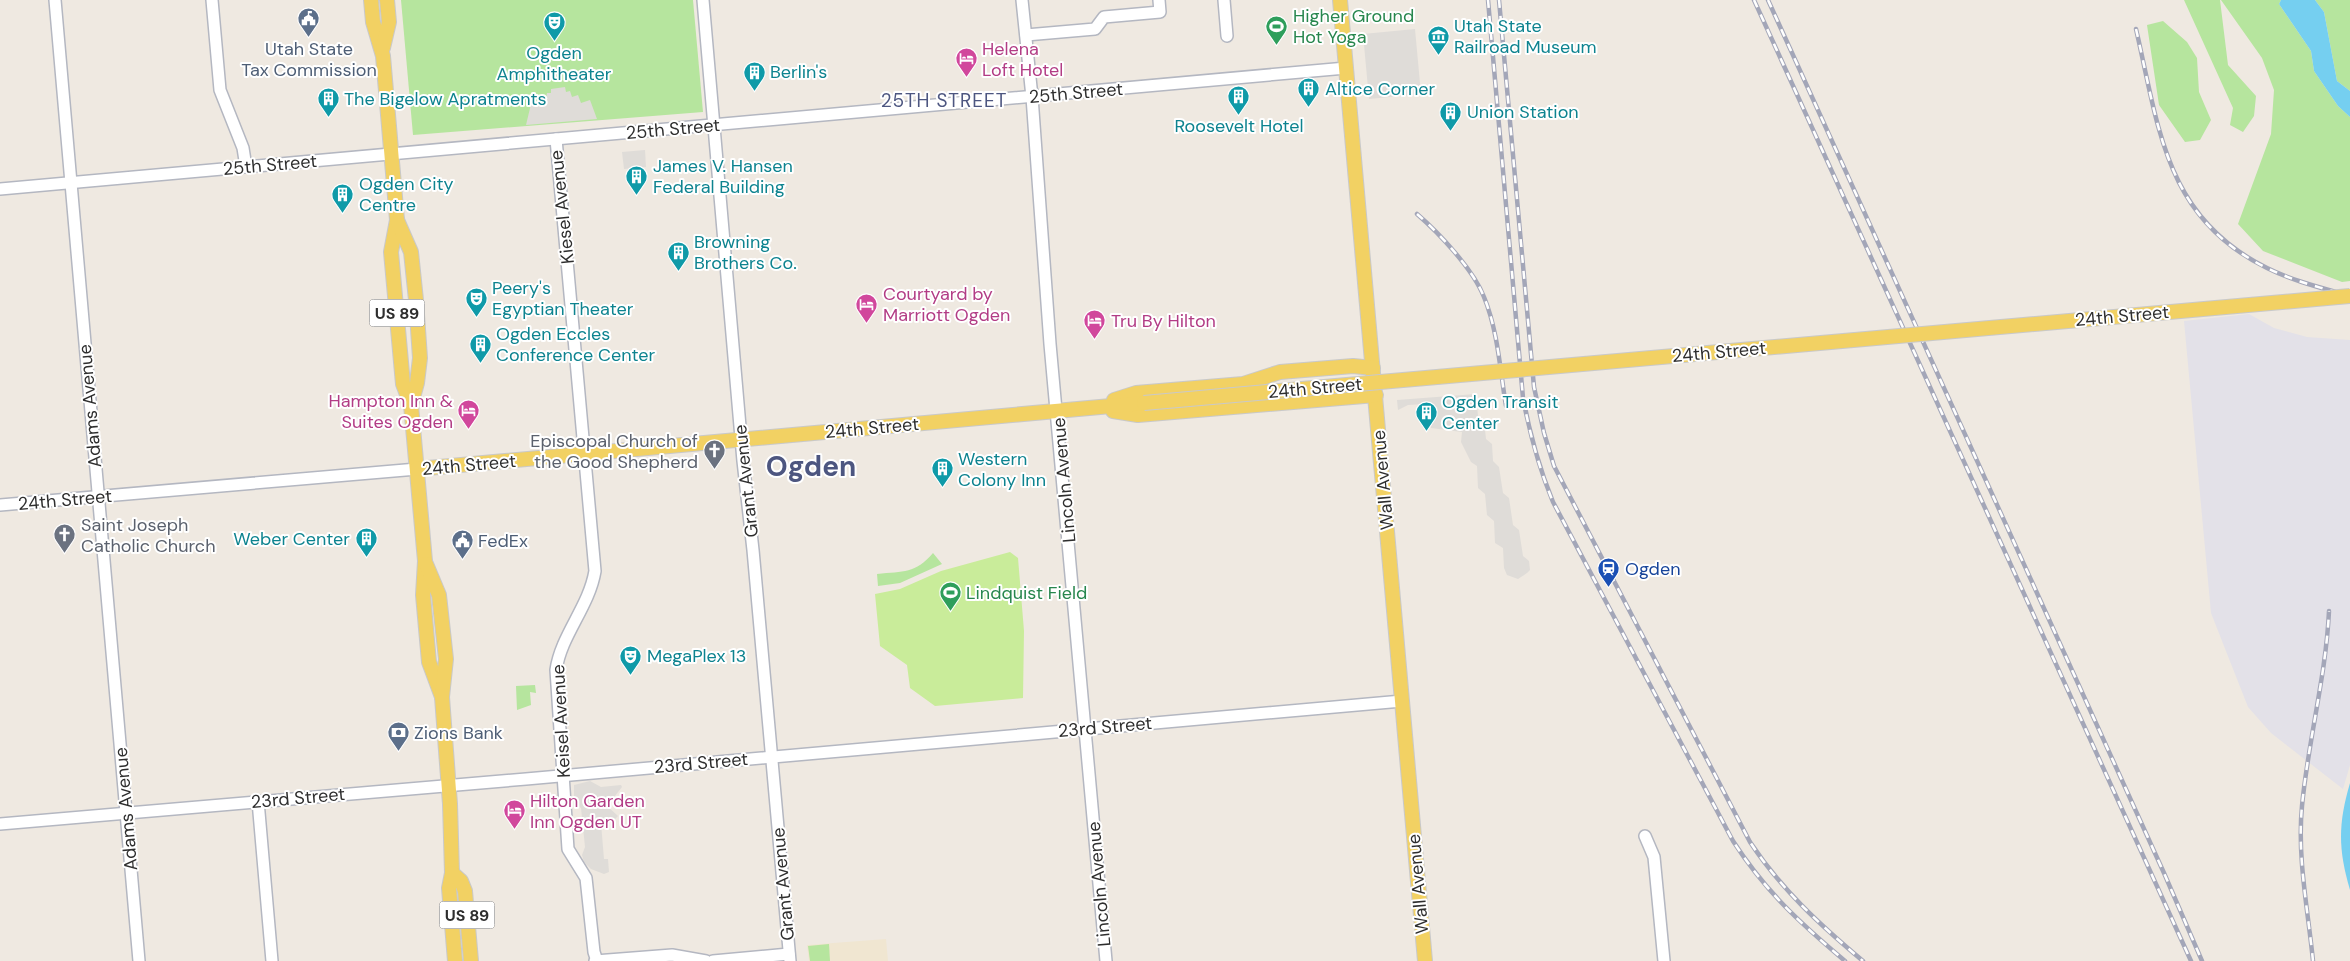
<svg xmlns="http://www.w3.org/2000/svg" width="2350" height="961" font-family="'DM Sans',sans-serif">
<rect width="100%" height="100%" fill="#efe9e1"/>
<!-- industrial -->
<path fill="#e3e1e8" d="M 2249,314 L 2274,328 L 2307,337 L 2350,340 L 2350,765 L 2343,789 L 2271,733 L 2248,707 L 2211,613 L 2184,321 Z"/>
<!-- education -->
<path fill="#f0e6d1" d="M 886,939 L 888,961 L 809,961 L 807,945 Z"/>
<!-- green -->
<g fill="#b6e59e">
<path d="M 401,0 L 693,0 L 703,112 L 413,135 Z"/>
<path d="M 2184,0 L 2220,0 L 2228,65 L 2256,96 L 2254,116 L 2243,132 L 2230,125 L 2233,108 Z"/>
<path d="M 2221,0 L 2281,0 L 2279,4 L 2311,51 L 2314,71 L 2338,106 L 2350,117 L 2350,281 L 2342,282 L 2263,251 L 2238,224 L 2271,134 L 2274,90 L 2262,58 Z"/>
<path d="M 2315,0 L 2350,0 L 2350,91 L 2337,81 L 2324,12 Z"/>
<path d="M 2163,21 L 2187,42 L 2197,58 L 2199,92 L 2211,120 L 2200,140 L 2185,142 L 2159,105 L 2147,25 Z"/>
<path d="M 933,553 L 942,564 L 900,583 L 878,586 L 877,574 C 904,571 915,574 933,553 Z"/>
<path d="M 535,685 L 536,693 L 530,692 L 531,705 L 517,710 L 516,686 Z"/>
<path d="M 829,944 L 830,961 L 810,961 L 808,946 Z"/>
</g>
<!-- pitch -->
<path fill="#c9ec9a" d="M 1010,552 L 1018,558 L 1024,631 L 1023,698 L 935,706 L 910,688 L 907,665 L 880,646 L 875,594 L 900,589 L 941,571 Z"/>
<!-- plaza -->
<g fill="#dfdcd8">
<path d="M 1415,29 L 1421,94 L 1369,99 L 1363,34 Z"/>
<path d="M 565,87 L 566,92 L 570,91 L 572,97 L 578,95 L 581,103 L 590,100 L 597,119 L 526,125 L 531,104 L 539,106 L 541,98 L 546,98 L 547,93 L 551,93 L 551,89 Z"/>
<path d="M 645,150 L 646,167 L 624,169 L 622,152 Z"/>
<path d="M 1476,394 L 1478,416 L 1484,420 L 1486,439 L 1492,444 L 1493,461 L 1499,467 L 1503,493 L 1509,498 L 1513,525 L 1519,530 L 1523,556 L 1529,561 L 1530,570 L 1527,573 L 1518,579 L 1507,575 L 1504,568 L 1503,548 L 1495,543 L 1494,521 L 1487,515 L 1485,494 L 1478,488 L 1477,466 L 1471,462 L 1461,442 L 1462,432 L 1431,428 L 1425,404 L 1408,405 L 1398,410 L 1397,400 Z"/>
<path d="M 590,781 L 601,787 L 621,785 L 622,787 L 607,806 L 618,816 L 612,822 L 601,823 L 604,859 L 608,859 L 609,872 L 604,874 L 591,869 L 584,862 L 582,855 L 585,847 L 581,808 L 574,802 L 574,785 Z"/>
</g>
<!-- water -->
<g fill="#75cff0">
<path d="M 2281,0 L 2315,0 L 2324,12 L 2337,81 L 2350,91 L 2350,117 L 2338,106 L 2314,71 L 2311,51 L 2279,4 Z"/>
<path d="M 2350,783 L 2350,890 C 2338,849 2338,824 2350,783 Z"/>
</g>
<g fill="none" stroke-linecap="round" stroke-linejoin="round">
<defs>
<g id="minor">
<path d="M 55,0 L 139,961"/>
<path d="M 212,0 L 220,90 L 243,148 L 246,167"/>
<path d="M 703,0 L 743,461 L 753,550 L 790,961"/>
<path d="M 1022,0 L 1032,97 L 1050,344 L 1106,961"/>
<path d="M 1224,0 L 1227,36"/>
<path d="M 1026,35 L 1095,29 L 1104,17 L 1160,12 L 1159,0"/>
<path d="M 556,139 L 595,571 C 589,607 561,635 556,670 L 568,849 L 586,878 L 594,952 L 597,961"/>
<path d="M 0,189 L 1346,68"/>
<path d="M 0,505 L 417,469"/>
<path d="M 258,801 L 272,961"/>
<path d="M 0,824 L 526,779 L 1402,701"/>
<path d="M 1645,836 L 1654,857 L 1664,961"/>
<path d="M 595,961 L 672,955 L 706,961"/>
<path d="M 713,961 L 789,954"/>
</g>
<g id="major">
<path d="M 371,0 L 373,22 L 383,56 L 397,220 L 391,252 L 403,384 L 411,405 L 425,561 L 423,595 L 429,662 L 442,697"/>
<path d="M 1340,0 L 1425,961"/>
<path d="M 383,48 L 389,22 L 387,0"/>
<path d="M 397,220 L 411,252 L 416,300 L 420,358 L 417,383 L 411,405"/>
<path d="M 1114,400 L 1136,393 L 1243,384 L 1280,372 L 1353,366 L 1373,368"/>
<path d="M 1113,411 L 1138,415 L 1376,395"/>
<path d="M 417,469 L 1144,403"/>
<path d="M 426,564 L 439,595 L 446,659 L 442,697 L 450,804 L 452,873 L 449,888 L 455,961"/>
<path d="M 452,873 L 461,881 L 465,891 L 471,961"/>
</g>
</defs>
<!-- minor casing -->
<use href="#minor" stroke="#b4b7c1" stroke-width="14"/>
<!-- major casing -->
<use href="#major" stroke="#c9c9c9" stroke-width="16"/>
<!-- minor -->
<use href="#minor" stroke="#fff" stroke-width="11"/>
<!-- major -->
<use href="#major" stroke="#f2d163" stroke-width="14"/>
<defs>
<g id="rail">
<path d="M 1488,0 L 1523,398 C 1530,435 1539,468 1553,502 L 1733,841 C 1766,892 1799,922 1845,961"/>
<path d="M 1499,0 L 1534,387 L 1544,433 L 1554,466 L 1750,842 C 1781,889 1820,925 1863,961"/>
<path d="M 1754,0 L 2191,961"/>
<path d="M 1768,0 L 2164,873 L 2202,961"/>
<path d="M 2136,29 C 2159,128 2165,218 2267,268 C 2293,281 2322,288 2350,296"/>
<path d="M 1417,214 C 1439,233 1473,269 1484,297 C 1498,331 1500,370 1506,406"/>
<path d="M 2313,961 C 2308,910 2297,857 2302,806 C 2308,741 2326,676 2329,611"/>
</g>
</defs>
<!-- rail casing -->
<use href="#rail" stroke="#a3a6b8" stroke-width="4.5"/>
<!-- rail -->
<use href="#rail" stroke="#fff" stroke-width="2.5" stroke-dasharray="8" stroke-linecap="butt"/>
<defs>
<path id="major-bridge" d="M 1144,403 L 2350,296"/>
</defs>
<!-- major-bridge casing -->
<use href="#major-bridge" stroke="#c9c9c9" stroke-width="16" stroke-linecap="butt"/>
<!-- major-bridge -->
<use href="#major-bridge" stroke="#f2d163" stroke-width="14"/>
</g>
<!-- icons -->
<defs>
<symbol id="civic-pin" viewBox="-11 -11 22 30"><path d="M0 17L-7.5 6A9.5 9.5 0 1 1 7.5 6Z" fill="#5c6f8a" stroke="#fff"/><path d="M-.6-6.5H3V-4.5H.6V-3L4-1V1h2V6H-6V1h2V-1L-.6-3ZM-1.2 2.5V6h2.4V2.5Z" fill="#fff"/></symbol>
<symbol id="theatre-pin" viewBox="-11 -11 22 30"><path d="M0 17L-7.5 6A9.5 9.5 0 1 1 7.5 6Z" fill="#0f9aa8" stroke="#fff"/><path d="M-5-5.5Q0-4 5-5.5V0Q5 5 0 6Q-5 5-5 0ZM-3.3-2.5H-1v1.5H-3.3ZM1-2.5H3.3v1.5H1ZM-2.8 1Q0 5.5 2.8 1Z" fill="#fff"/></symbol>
<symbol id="stadium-pin" viewBox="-11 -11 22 30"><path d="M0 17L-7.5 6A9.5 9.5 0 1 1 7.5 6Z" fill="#2e9e5b" stroke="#fff"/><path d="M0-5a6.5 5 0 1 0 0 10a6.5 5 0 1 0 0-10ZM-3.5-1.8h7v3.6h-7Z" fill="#fff"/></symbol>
<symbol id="museum-pin" viewBox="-11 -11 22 30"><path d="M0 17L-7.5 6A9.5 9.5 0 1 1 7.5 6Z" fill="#0f9aa8" stroke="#fff"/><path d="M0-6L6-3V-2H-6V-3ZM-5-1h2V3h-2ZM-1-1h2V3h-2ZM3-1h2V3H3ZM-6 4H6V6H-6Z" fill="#fff"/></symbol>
<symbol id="hotel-pin" viewBox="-11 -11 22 30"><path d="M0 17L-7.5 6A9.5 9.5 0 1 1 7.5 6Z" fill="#d1479c" stroke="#fff"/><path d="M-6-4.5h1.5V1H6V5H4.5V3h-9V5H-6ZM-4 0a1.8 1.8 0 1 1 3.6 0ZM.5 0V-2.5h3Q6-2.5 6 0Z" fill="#fff"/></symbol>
<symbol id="building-pin" viewBox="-11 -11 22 30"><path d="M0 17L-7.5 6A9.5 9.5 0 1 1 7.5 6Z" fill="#0f9aa8" stroke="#fff"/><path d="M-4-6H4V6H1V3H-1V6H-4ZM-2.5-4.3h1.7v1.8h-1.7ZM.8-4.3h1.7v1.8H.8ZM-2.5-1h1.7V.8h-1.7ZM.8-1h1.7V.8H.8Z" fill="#fff"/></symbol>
<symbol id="church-pin" viewBox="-11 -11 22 30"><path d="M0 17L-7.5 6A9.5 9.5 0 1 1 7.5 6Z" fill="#6b7280" stroke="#fff"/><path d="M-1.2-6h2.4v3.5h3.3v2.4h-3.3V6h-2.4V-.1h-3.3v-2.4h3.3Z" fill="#fff"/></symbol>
<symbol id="station-pin" viewBox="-11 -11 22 30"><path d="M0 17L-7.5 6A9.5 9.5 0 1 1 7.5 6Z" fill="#1a4fb4" stroke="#fff"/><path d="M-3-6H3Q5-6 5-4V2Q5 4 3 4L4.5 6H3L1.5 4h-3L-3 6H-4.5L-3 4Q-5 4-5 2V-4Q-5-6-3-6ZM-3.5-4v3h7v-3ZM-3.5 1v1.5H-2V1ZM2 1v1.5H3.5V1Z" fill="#fff"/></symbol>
<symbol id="bank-pin" viewBox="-11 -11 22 30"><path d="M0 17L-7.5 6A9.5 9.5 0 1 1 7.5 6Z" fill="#5c6f8a" stroke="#fff"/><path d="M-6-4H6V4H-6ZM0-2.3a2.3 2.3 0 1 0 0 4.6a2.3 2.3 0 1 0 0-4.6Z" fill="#fff"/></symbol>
</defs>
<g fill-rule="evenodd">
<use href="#civic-pin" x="296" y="6" width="25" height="34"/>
<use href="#theatre-pin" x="542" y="10" width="25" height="34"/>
<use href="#stadium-pin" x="1264" y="14" width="25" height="34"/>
<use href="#museum-pin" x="1426" y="24" width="25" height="34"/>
<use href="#hotel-pin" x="954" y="46" width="25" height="34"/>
<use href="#building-pin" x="742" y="60" width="25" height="34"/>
<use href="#building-pin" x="1296" y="76" width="25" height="34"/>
<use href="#building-pin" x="1226" y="84" width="25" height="34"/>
<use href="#building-pin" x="316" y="86" width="25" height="34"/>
<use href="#building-pin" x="1438" y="100" width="25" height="34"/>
<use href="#building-pin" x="624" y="164" width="25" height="34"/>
<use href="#building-pin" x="330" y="182" width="25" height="34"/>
<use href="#building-pin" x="666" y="240" width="25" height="34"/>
<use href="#theatre-pin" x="464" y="286" width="25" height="34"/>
<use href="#hotel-pin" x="854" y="292" width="25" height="34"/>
<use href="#hotel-pin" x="1082" y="308" width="25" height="34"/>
<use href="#building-pin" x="468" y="332" width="25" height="34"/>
<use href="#hotel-pin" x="456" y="398" width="25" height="34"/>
<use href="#building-pin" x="1414" y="400" width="25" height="34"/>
<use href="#church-pin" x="702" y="438" width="25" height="34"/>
<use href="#building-pin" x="930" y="456" width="25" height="34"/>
<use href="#church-pin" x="52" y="522" width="25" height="34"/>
<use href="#building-pin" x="354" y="526" width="25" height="34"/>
<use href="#civic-pin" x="450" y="528" width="25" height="34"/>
<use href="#station-pin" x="1596" y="556" width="25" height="34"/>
<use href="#stadium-pin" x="938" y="580" width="25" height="34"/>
<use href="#theatre-pin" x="618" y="644" width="25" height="34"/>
<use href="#bank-pin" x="386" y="720" width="25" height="34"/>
<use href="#hotel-pin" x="502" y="798" width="25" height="34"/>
</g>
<g text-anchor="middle" stroke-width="4" stroke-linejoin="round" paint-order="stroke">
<!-- shield labels -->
<g fill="#fff" stroke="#6d6d6d" stroke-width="1">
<rect x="369.5" y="299.5" width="55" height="27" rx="4"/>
<rect x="439.5" y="901.5" width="55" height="27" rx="4"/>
</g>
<g font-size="16" font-weight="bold" fill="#2e2e2e">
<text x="397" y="319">US 89</text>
<text x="467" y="921">US 89</text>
</g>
<!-- leisure labels -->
<g font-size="18" fill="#27864d" stroke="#fff" text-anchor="start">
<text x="1293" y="22">Higher Ground<tspan x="1293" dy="21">Hot Yoga</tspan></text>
<text x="966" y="599">Lindquist Field</text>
</g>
<!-- culture labels -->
<g font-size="18" fill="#0d838f" stroke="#fff" text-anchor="start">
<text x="1454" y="32">Utah State<tspan x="1454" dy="21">Railroad Museum</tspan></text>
<text x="554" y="59" text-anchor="middle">Ogden<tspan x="554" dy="21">Amphitheater</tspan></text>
<text x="770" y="78">Berlin's</text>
<text x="1325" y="95">Altice Corner</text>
<text x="344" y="105">The Bigelow Apratments</text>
<text x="1467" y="118">Union Station</text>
<text x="1239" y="132" text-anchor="middle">Roosevelt Hotel</text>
<text x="653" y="172">James V. Hansen<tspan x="653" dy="21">Federal Building</tspan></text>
<text x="359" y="190">Ogden City<tspan x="359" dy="21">Centre</tspan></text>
<text x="694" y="248">Browning<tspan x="694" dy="21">Brothers Co.</tspan></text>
<text x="492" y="294">Peery's<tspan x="492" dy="21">Egyptian Theater</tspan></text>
<text x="496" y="340">Ogden Eccles<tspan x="496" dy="21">Conference Center</tspan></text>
<text x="1442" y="408">Ogden Transit<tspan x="1442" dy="21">Center</tspan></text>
<text x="958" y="465">Western<tspan x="958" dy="21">Colony Inn</tspan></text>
<text x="350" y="545" text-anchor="end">Weber Center</text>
<text x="647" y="662">MegaPlex 13</text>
</g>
<!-- service labels -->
<g font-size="18" fill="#4e5e75" stroke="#fff" text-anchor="start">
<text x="309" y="55" text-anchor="middle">Utah State<tspan x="309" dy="21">Tax Commission</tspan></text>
<text x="478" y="547">FedEx</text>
<text x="414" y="739">Zions Bank</text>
</g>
<!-- hotel labels -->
<g font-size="18" fill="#b23c85" stroke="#fff" text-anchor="start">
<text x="982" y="55">Helena<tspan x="982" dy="21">Loft Hotel</tspan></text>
<text x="883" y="300">Courtyard by<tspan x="883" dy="21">Marriott Ogden</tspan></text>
<text x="1111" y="327">Tru By Hilton</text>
<text x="453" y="407" text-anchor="end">Hampton Inn &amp;<tspan x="453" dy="21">Suites Ogden</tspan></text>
<text x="530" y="807">Hilton Garden<tspan x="530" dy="21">Inn Ogden UT</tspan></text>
</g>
<!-- street labels -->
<g font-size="18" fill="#2e2e2e" stroke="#fff">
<text transform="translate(1076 93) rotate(-5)" y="6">25th Street</text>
<text transform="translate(673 129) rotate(-5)" y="6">25th Street</text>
<text transform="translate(270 165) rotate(-5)" y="6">25th Street</text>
<text transform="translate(562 207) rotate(-96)" y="6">Kiesel Avenue</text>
<text transform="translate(2122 316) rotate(-5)" y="6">24th Street</text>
<text transform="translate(1719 352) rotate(-5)" y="6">24th Street</text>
<text transform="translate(1315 388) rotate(-5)" y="6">24th Street</text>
<text transform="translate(90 406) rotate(-95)" y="6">Adams Avenue</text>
<text transform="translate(872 428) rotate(-5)" y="6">24th Street</text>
<text transform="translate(469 465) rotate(-5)" y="6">24th Street</text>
<text transform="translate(1064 480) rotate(-95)" y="6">Lincoln Avenue</text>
<text transform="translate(1383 480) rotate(-95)" y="6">Wall Avenue</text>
<text transform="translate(746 481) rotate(-96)" y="6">Grant Avenue</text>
<text transform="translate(65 500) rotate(-5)" y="6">24th Street</text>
<text transform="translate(561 721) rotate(-93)" y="6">Keisel Avenue</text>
<text transform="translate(1105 727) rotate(-5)" y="6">23rd Street</text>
<text transform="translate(701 763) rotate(-5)" y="6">23rd Street</text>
<text transform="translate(298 798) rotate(-5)" y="6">23rd Street</text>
<text transform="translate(126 809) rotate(-95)" y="6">Adams Avenue</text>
<text transform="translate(783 884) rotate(-95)" y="6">Grant Avenue</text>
<text transform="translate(1099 884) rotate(-95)" y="6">Lincoln Avenue</text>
<text transform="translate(1418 884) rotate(-95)" y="6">Wall Avenue</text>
</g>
<!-- worship labels -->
<g font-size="18" fill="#5b616d" stroke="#fff" text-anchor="end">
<text x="698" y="447">Episcopal Church of<tspan x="698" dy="21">the Good Shepherd</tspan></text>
<text x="81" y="531" text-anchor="start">Saint Joseph<tspan x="81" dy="21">Catholic Church</tspan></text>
</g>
<!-- transit labels -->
<g font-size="18" fill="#164399" stroke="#fff" text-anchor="start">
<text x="1625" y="575">Ogden</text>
</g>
<!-- neighbourhood labels -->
<g font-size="19" letter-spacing="1" fill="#4d5680" stroke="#fff">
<text x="944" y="107">25TH STREET</text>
</g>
<!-- town labels -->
<g font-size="28" font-weight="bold" fill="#4d5680" stroke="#fff">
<text x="811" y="476">Ogden</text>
</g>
</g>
</svg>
